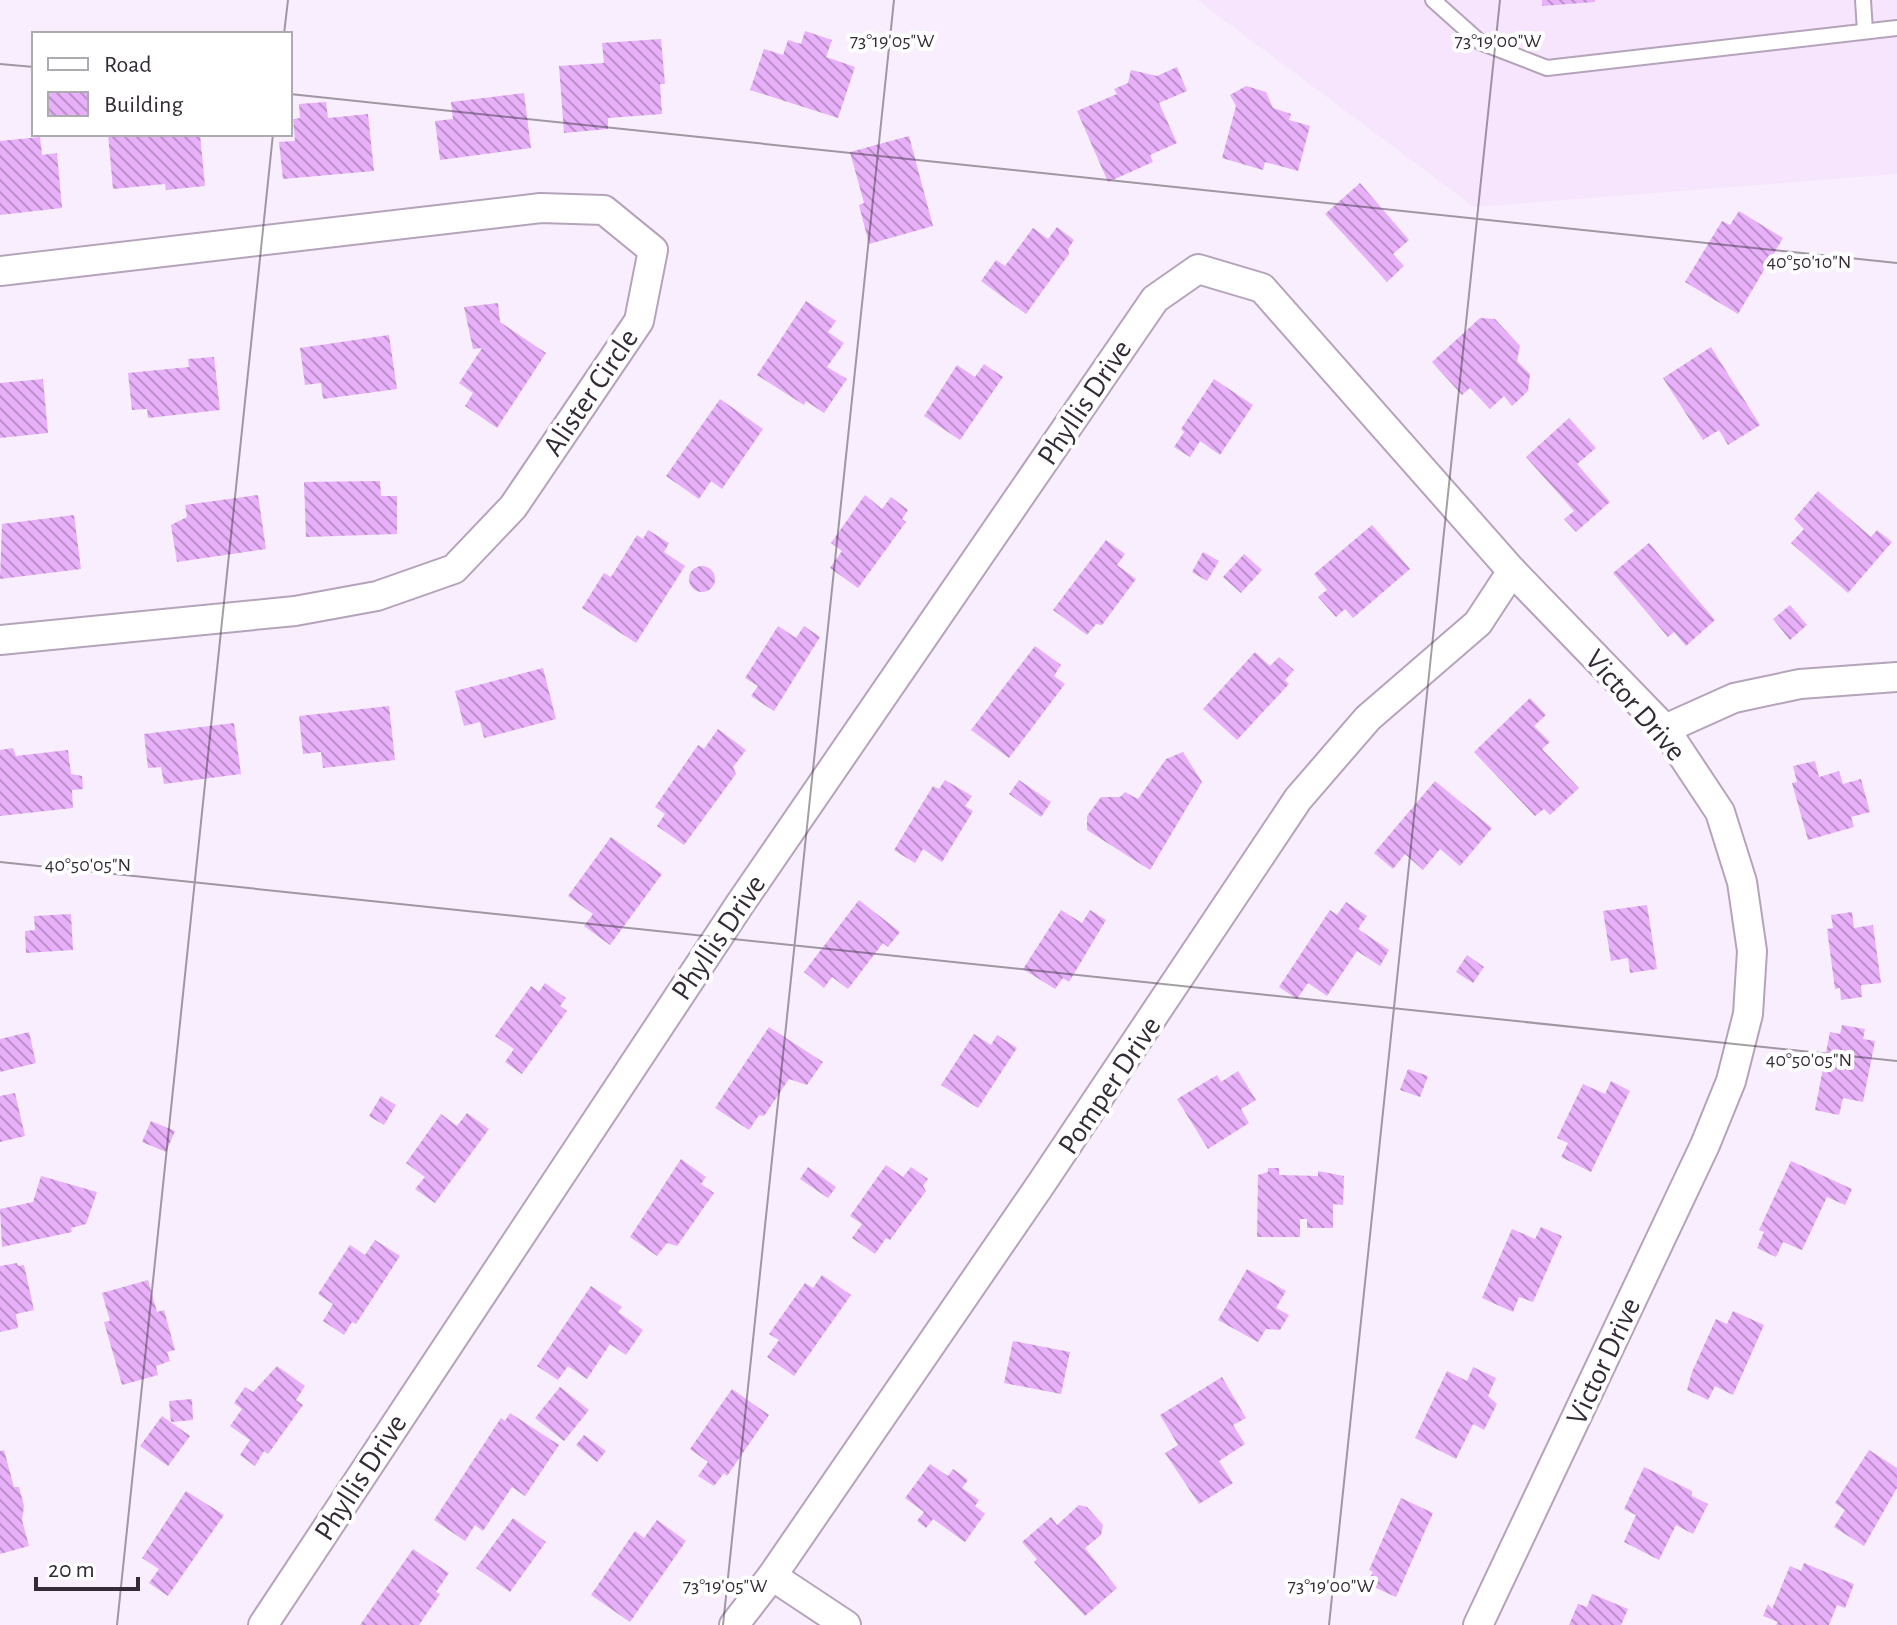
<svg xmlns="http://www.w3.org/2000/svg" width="1897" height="1625" font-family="'Alegreya Sans',sans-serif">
<defs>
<pattern id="building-back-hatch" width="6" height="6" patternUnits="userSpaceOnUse" patternTransform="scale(2)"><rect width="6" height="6" fill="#e7b0f9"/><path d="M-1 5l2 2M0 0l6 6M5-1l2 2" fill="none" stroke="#bc8fca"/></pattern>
</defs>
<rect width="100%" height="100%" fill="#f9eefd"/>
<!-- built -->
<path fill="#f7e4fd" d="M 1197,0 L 1897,0 L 1897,174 L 1474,207 Z"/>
<!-- building -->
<g fill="url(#building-back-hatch)">
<path d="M 1542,0 L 1595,0 L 1595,2 L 1542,6 Z"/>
<path d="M 805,31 L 832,40 L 826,57 L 855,67 L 838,118 L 750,90 L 764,49 L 783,55 L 788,40 L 801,44 Z"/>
<path d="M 661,39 L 665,84 L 660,84 L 662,114 L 608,118 L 608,129 L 564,133 L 559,66 L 604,63 L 602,43 Z"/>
<path d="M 1177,67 L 1187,91 L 1159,103 L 1177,143 L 1150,155 L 1153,162 L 1108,182 L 1077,111 L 1117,94 L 1114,89 L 1128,83 L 1131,70 L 1157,76 Z"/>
<path d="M 1246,86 L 1266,92 L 1273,108 L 1291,114 L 1289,120 L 1310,126 L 1298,171 L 1265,162 L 1263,170 L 1222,158 L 1236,106 L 1230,95 Z"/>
<path d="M 524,93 L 531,148 L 440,160 L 435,121 L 453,119 L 451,102 Z"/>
<path d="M 326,102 L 328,118 L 368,114 L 374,171 L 283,179 L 279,142 L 295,141 L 293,119 L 300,118 L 299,104 Z"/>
<path d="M 108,134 L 200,134 L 205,186 L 166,190 L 165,184 L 113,189 Z"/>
<path d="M 909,136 L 933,226 L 869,244 L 859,205 L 864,203 L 850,152 Z"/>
<path d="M 40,137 L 42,155 L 57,153 L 62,208 L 0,215 L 0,141 Z"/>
<path d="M 1360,183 L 1409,240 L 1393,254 L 1404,266 L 1387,282 L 1325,214 Z"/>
<path d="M 1739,211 L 1783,238 L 1738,314 L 1685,282 L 1722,221 L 1730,225 Z"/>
<path d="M 1057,227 L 1074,240 L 1068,249 L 1069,254 L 1026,314 L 981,281 L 996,260 L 1005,266 L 1033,228 L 1048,239 Z"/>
<path d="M 806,301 L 836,321 L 828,332 L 844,343 L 827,367 L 847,379 L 824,413 L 806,401 L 804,405 L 757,375 Z"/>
<path d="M 498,303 L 500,322 L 546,353 L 497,428 L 465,406 L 473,393 L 459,383 L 482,348 L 473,349 L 464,307 Z"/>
<path d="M 1480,318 L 1495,319 L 1520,346 L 1517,361 L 1530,374 L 1528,391 L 1512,406 L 1504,396 L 1490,409 L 1470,388 L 1462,395 L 1432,362 Z"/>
<path d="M 389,335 L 397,389 L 323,399 L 321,383 L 305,385 L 300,348 Z"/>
<path d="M 1711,347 L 1760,425 L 1728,445 L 1719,430 L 1703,440 L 1663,378 Z"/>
<path d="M 214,357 L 220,410 L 148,418 L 147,409 L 132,410 L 128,373 L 189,367 L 188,359 Z"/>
<path d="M 984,364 L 1003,377 L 960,440 L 924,416 L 957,365 L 975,377 Z"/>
<path d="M 43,379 L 48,433 L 0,438 L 0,383 Z"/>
<path d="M 1214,379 L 1253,405 L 1220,455 L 1200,441 L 1190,457 L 1174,447 L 1184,432 L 1181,429 Z"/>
<path d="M 720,399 L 763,429 L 722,489 L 711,481 L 699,499 L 666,476 Z"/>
<path d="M 1569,418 L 1596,448 L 1577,464 L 1610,502 L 1576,532 L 1564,519 L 1574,511 L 1526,457 Z"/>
<path d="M 380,481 L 381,496 L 397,496 L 397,534 L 306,537 L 304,482 Z"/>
<path d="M 1818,491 L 1871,537 L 1877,530 L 1892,542 L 1848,593 L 1791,543 L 1804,529 L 1794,519 Z"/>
<path d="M 258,495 L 266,549 L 177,562 L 171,525 L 187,517 L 185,505 Z"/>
<path d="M 865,495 L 882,509 L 891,497 L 908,510 L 902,519 L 906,522 L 858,588 L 830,568 L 842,551 L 831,543 Z"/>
<path d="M 74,515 L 81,569 L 0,579 L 2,524 Z"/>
<path d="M 1372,525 L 1410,569 L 1353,618 L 1345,609 L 1336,617 L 1318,597 L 1327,590 L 1314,574 Z"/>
<path d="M 648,530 L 669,543 L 664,552 L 685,566 L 636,643 L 582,608 L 604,573 L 611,577 L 637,535 L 643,539 Z"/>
<path d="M 1106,540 L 1125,554 L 1117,565 L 1136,579 L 1102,625 L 1096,624 L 1087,635 L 1053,610 Z"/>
<path d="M 1649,543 L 1715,620 L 1686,646 L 1674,632 L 1668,637 L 1613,573 Z"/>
<path d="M 1203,552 L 1219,561 L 1207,581 L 1192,572 Z"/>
<path d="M 1244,554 L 1262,570 L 1241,593 L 1223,577 Z"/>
<circle cx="702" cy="579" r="13"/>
<path d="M 1790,605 L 1807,625 L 1790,640 L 1773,619 Z"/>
<path d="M 778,626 L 796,638 L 804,626 L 820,637 L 774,711 L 751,696 L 758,686 L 745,678 Z"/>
<path d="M 1035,646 L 1061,665 L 1054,676 L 1065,684 L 1009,758 L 971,730 Z"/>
<path d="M 1255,652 L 1270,666 L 1279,657 L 1294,670 L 1285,680 L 1289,684 L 1237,740 L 1203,709 Z"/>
<path d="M 543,668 L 556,719 L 484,738 L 480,722 L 464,726 L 455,691 Z"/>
<path d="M 1530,698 L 1546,715 L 1534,726 L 1550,742 L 1542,749 L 1579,788 L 1550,815 L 1544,809 L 1535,816 L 1474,752 Z"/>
<path d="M 389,706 L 395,760 L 323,768 L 321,752 L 303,754 L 299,716 Z"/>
<path d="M 234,723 L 241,774 L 164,784 L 161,767 L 148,768 L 144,734 Z"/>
<path d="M 718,729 L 746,750 L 733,767 L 736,774 L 684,845 L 657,826 L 665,814 L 655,807 L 698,745 L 704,749 Z"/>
<path d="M 13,748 L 16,756 L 68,750 L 71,774 L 82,776 L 83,789 L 72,790 L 73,808 L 0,816 L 0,750 Z"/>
<path d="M 1183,752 L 1202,782 L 1150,870 L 1087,830 L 1087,816 L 1101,797 L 1120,797 L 1125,792 L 1138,799 L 1166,759 Z"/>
<path d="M 1815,761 L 1819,777 L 1839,771 L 1843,784 L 1861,779 L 1870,812 L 1851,817 L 1854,827 L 1808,840 L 1792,783 L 1797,782 L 1793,766 Z"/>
<path d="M 945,780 L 972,796 L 965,806 L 973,811 L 942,862 L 923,849 L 915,863 L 894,850 L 933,786 L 939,789 Z"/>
<path d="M 1019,780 L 1051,802 L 1041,817 L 1009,794 Z"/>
<path d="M 1435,781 L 1492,828 L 1460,866 L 1440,849 L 1423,870 L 1405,854 L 1393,869 L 1374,853 Z"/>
<path d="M 611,837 L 662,874 L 610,945 L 584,926 L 593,914 L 568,896 Z"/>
<path d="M 859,900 L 900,932 L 888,947 L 883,943 L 848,989 L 832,977 L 824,988 L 804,972 Z"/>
<path d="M 1346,902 L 1367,916 L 1358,929 L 1389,950 L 1380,966 L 1357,951 L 1327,996 L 1308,983 L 1297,999 L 1279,987 L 1330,910 L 1337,915 Z"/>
<path d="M 1647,905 L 1657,969 L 1630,973 L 1628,958 L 1611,961 L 1603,911 Z"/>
<path d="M 1061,910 L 1082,923 L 1090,910 L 1106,920 L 1069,982 L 1063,978 L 1055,989 L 1023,969 Z"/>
<path d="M 1852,912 L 1854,928 L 1873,925 L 1881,983 L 1861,985 L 1862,997 L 1841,1000 L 1840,988 L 1835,989 L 1827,929 L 1833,928 L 1831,915 Z"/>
<path d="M 71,914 L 73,950 L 26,953 L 25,931 L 35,930 L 34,916 Z"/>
<path d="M 1467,955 L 1484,967 L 1473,983 L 1456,972 Z"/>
<path d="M 545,983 L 566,998 L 560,1006 L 567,1011 L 522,1074 L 505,1062 L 514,1049 L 495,1036 L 531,986 L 539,992 Z"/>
<path d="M 1842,1025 L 1865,1029 L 1863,1039 L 1875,1041 L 1863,1102 L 1843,1098 L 1839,1115 L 1815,1110 L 1830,1032 L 1840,1034 Z"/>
<path d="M 769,1027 L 823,1062 L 807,1085 L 789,1079 L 764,1116 L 759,1115 L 749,1130 L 715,1108 Z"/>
<path d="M 29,1032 L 36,1063 L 0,1072 L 0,1039 Z"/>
<path d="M 974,1034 L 991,1045 L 997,1035 L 1017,1048 L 978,1108 L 941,1085 Z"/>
<path d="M 1408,1069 L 1428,1076 L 1420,1097 L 1400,1090 Z"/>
<path d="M 1238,1071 L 1256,1100 L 1241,1109 L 1249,1123 L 1208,1149 L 1177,1099 L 1217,1075 L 1221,1082 Z"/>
<path d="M 1611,1081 L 1630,1091 L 1591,1172 L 1561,1157 L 1568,1143 L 1557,1138 L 1583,1084 L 1605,1094 Z"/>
<path d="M 15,1093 L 25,1136 L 0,1142 L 0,1096 Z"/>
<path d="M 381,1096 L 396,1105 L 384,1125 L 369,1116 Z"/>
<path d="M 467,1113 L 489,1129 L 435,1203 L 415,1189 L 425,1177 L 406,1163 L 441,1114 L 457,1126 Z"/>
<path d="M 151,1121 L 175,1131 L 166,1152 L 142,1142 Z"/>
<path d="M 681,1159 L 706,1177 L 701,1184 L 714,1193 L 677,1246 L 667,1243 L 657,1256 L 630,1237 Z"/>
<path d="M 1791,1161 L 1852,1189 L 1845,1205 L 1827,1197 L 1802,1250 L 1783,1242 L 1776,1257 L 1757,1248 L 1764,1232 L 1759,1230 Z"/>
<path d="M 886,1165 L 903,1177 L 911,1167 L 928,1179 L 923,1186 L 926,1191 L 890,1240 L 886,1238 L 875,1254 L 852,1238 L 862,1224 L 850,1216 Z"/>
<path d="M 808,1167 L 836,1187 L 828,1198 L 800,1179 Z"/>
<path d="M 1268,1168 L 1279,1168 L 1279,1175 L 1318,1176 L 1318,1171 L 1344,1176 L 1343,1205 L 1333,1204 L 1333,1228 L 1307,1228 L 1307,1219 L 1300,1219 L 1300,1237 L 1257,1237 L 1258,1175 L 1268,1172 Z"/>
<path d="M 41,1176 L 97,1192 L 86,1224 L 71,1228 L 72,1232 L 2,1247 L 0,1209 L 33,1202 Z"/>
<path d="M 1541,1227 L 1562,1236 L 1533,1302 L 1519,1297 L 1513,1312 L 1482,1298 L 1512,1229 L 1535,1239 Z"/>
<path d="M 375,1240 L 400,1256 L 356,1324 L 352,1322 L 344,1335 L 323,1321 L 333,1304 L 318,1294 L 350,1245 L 365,1255 Z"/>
<path d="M 17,1263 L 18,1266 L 24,1265 L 34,1310 L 16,1314 L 18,1328 L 0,1332 L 0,1266 Z"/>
<path d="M 1247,1269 L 1286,1291 L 1276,1308 L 1289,1315 L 1280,1330 L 1266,1329 L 1258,1342 L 1218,1320 Z"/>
<path d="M 822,1275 L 851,1295 L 794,1376 L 767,1357 L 779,1340 L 769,1334 L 805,1283 L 813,1288 Z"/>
<path d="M 148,1280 L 157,1312 L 164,1310 L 175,1350 L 167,1352 L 170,1361 L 156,1366 L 158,1375 L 122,1385 L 104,1322 L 110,1321 L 102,1293 Z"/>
<path d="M 591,1286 L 622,1307 L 618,1312 L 643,1330 L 626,1355 L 610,1344 L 587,1379 L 568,1366 L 558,1380 L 537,1366 Z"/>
<path d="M 1733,1311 L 1764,1325 L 1733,1395 L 1715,1386 L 1708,1400 L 1687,1390 L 1692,1372 L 1716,1319 L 1727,1324 Z"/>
<path d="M 1013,1341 L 1070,1352 L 1061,1394 L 1004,1383 Z"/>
<path d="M 277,1366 L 305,1386 L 296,1400 L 303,1405 L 268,1454 L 264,1451 L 255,1466 L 240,1455 L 250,1440 L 230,1426 L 242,1409 L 234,1403 L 245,1387 L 253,1392 Z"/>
<path d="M 1473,1367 L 1496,1378 L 1488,1396 L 1497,1404 L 1484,1430 L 1473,1424 L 1456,1459 L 1415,1438 L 1447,1371 L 1467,1381 Z"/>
<path d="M 1222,1377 L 1246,1418 L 1233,1425 L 1245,1444 L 1219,1461 L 1233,1483 L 1199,1504 L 1165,1453 L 1178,1445 L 1160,1415 Z"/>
<path d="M 560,1387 L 589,1410 L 564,1441 L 535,1418 Z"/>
<path d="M 732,1389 L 769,1415 L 727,1476 L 724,1473 L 714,1486 L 698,1476 L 708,1462 L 690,1449 Z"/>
<path d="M 192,1399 L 193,1420 L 171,1422 L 169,1401 Z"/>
<path d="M 510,1413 L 559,1445 L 525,1496 L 512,1487 L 483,1531 L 475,1525 L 465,1541 L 434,1520 L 501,1418 L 505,1421 Z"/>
<path d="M 162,1416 L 190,1436 L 168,1466 L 140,1446 Z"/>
<path d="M 584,1435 L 606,1451 L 597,1462 L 576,1445 Z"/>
<path d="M 4,1450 L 14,1487 L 19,1487 L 24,1506 L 22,1520 L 29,1546 L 0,1554 L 0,1451 Z"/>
<path d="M 1869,1450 L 1897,1468 L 1897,1488 L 1864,1546 L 1834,1527 L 1845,1510 L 1835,1503 Z"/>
<path d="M 930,1464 L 948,1476 L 953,1469 L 968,1480 L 962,1488 L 979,1500 L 975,1506 L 985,1514 L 965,1542 L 933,1519 L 926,1528 L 917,1521 L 924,1512 L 905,1498 Z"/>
<path d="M 1644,1467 L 1692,1491 L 1692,1496 L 1708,1504 L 1693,1534 L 1676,1525 L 1659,1560 L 1624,1542 L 1636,1515 L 1624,1509 Z"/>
<path d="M 186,1491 L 224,1515 L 168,1596 L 149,1583 L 159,1569 L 142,1558 Z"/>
<path d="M 1401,1498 L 1433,1513 L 1396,1597 L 1367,1584 L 1373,1572 L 1369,1570 Z"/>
<path d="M 1079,1505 L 1087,1507 L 1103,1525 L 1101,1535 L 1085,1548 L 1117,1588 L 1085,1616 L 1034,1562 L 1037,1559 L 1022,1542 L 1051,1517 L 1057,1525 Z"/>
<path d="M 513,1518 L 546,1542 L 510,1592 L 476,1568 Z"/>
<path d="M 657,1520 L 686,1541 L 630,1622 L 591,1595 L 635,1531 L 644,1538 Z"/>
<path d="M 413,1549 L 449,1573 L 436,1592 L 440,1594 L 419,1625 L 360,1625 Z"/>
<path d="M 1804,1563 L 1854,1584 L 1845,1608 L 1837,1605 L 1829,1625 L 1776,1625 L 1778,1622 L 1763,1616 L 1768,1604 L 1772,1609 L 1790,1566 L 1801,1571 Z"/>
<path d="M 1592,1594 L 1628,1609 L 1621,1625 L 1569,1625 L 1578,1604 L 1587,1607 Z"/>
</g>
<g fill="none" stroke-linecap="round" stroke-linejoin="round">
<defs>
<g id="lane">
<path d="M 1433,0 L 1480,42 L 1547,68 L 1897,28"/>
<path d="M 1863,0 L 1865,31"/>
</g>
<g id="street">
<path d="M 0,271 L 541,208 L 604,210 L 653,250 L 639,321 L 513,507 L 454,569 L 377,596 L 295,611 L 0,640"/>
<path d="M 1665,729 L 1734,698 L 1800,684 L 1897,677"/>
<path d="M 772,1576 L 846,1625"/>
<path d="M 263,1625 L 740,904 L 1155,299 L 1198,269 L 1262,288 L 1512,571 L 1665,729 L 1720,812 L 1742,882 L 1752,951 L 1748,1014 L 1731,1081 L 1705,1145 L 1478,1625"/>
<path d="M 734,1625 L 772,1576 L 1041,1184 L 1298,799 L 1368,718 L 1478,623 L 1512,571"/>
</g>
</defs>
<!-- lane casing -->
<use href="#lane" stroke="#b5a3bb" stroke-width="18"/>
<!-- street casing -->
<use href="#street" stroke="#b5a3bb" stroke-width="32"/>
<!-- lane -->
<use href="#lane" stroke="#fff" stroke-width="14"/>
<!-- street -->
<use href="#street" stroke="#fff" stroke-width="28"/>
</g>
<!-- ticks -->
<path fill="none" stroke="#332c36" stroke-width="2" stroke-opacity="0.45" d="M 284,34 L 288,0M 0,64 L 34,67M 290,94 L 1897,263M 0,862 L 1897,1061M 117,1625 L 273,134M 723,1625 L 894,0M 1329,1625 L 1500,0"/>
<g text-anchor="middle" stroke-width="8" stroke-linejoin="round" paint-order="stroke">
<!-- street labels -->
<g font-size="30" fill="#332c36" stroke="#fff">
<text transform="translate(590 392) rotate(-56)" y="10">Alister Circle</text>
<text transform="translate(1084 402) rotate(-56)" y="10">Phyllis Drive</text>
<text transform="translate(1636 705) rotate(49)" y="10">Victor Drive</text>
<text transform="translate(718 937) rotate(-56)" y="10">Phyllis Drive</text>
<text transform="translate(1109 1085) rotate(-56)" y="10">Pomper Drive</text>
<text transform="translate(1603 1361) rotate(-65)" y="10">Victor Drive</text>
<text transform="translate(360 1477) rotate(-57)" y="10">Phyllis Drive</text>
</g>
</g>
<g font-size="20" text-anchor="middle" fill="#332c36" stroke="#fff" stroke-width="8" stroke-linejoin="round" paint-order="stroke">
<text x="892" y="47">73°19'05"W</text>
<text x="1498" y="47">73°19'00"W</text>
<text x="1809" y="268">40°50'10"N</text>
<text x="88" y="871">40°50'05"N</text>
<text x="1809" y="1066">40°50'05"N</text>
<text x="725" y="1592">73°19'05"W</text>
<text x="1331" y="1592">73°19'00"W</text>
</g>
<!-- legend -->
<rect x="32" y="32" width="260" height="104" fill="#ffffff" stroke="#adabaf" stroke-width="2"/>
<rect x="48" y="58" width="40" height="12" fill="#ffffff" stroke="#adabaf" stroke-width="2"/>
<text x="104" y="72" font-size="24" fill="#332c36">Road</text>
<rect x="48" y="92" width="40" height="24" fill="url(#building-back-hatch)" stroke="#adabaf" stroke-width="2"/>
<text x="104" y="112" font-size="24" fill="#332c36">Building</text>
<!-- scale -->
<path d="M36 1577v12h102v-12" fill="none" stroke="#332c36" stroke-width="4"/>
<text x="48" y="1577" font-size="24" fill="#332c36" stroke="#ffffff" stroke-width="6" paint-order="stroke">20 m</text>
</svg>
